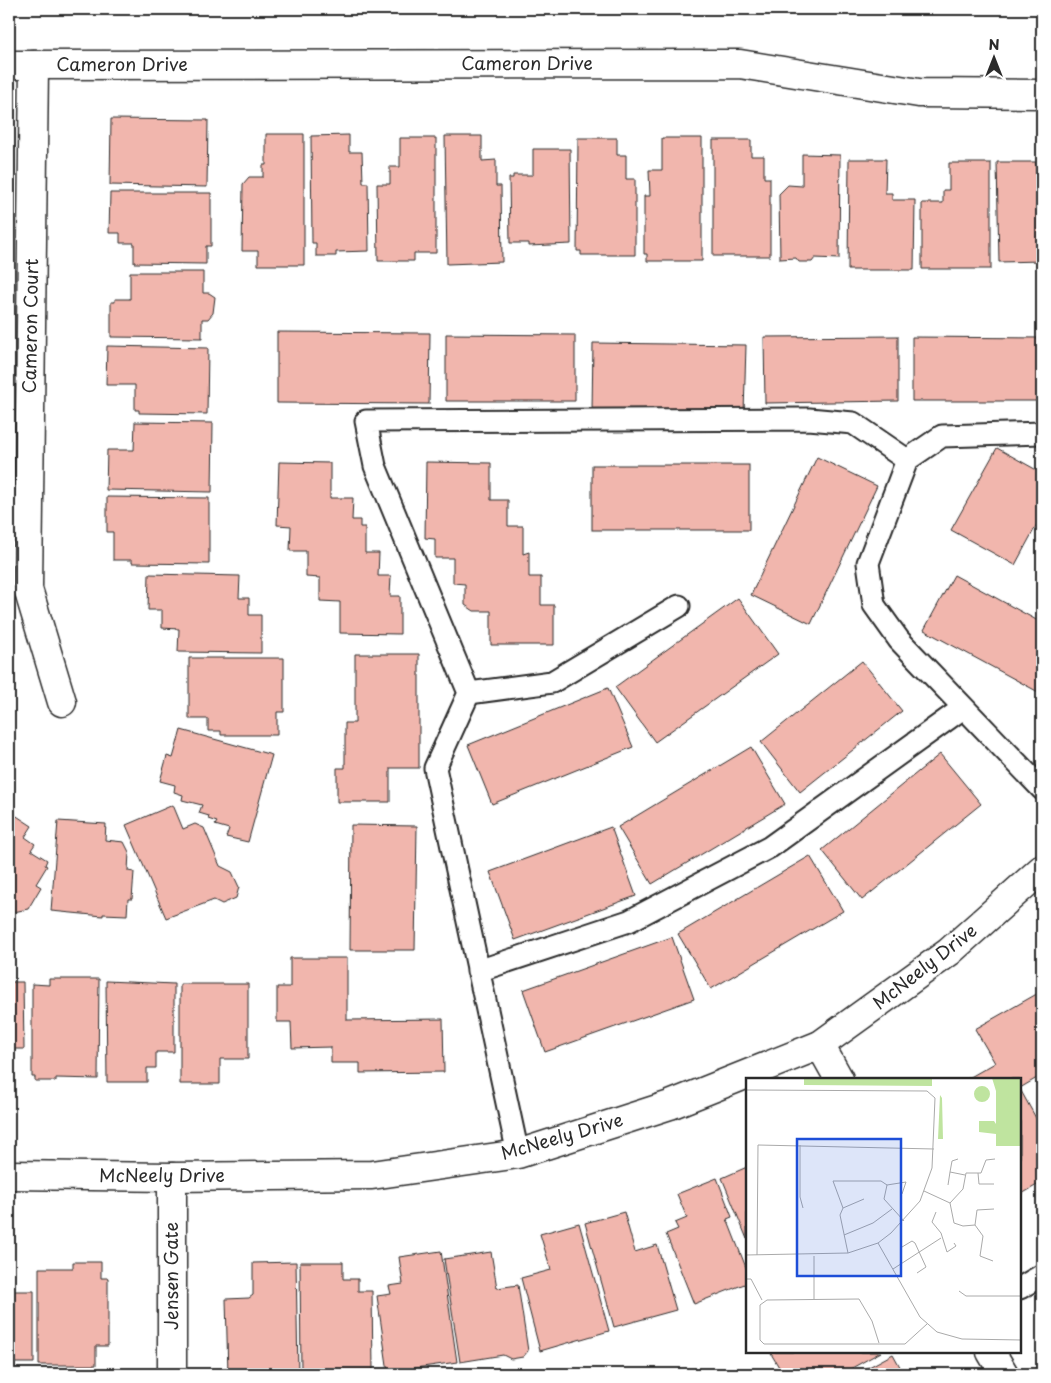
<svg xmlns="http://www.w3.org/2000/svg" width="1051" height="1383" font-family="'Playpen Sans',sans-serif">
<rect width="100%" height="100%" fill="#fff"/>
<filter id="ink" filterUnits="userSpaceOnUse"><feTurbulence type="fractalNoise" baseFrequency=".02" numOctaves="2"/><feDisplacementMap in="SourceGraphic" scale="10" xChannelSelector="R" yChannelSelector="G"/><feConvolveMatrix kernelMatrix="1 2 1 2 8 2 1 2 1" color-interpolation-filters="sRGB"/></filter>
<g filter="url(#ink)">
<!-- building -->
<g fill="#f1b6ad" stroke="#2b2b2b">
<path d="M 111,119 L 208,120 L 207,187 L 110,185 Z"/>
<path d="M 266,134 L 304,134 L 304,265 L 258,265 L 258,251 L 242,251 L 243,184 L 249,177 L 263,177 L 263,165 L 266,165 Z"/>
<path d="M 349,135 L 349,152 L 362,152 L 363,183 L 368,183 L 369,251 L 336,252 L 336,256 L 316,256 L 316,243 L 312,243 L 311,136 Z"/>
<path d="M 445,136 L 482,136 L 482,161 L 496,160 L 496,186 L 501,186 L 502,262 L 447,264 Z"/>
<path d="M 400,138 L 436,138 L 436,253 L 414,253 L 414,261 L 378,261 L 377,184 L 390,184 L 390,167 L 400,167 Z"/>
<path d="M 578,138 L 617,138 L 617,155 L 626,155 L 626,179 L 635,179 L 635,255 L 581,255 L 581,251 L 577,251 Z"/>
<path d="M 662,138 L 702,138 L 702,261 L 647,261 L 647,254 L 644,254 L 644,196 L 650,196 L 649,170 L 662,170 Z"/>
<path d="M 713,140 L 751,140 L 751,156 L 764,156 L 764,178 L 770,178 L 770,256 L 713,256 Z"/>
<path d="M 533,149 L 570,149 L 571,244 L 529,246 L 529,243 L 510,243 L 509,178 L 513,178 L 513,175 L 533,175 Z"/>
<path d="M 802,154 L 840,155 L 839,259 L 815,258 L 812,262 L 799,262 L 796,258 L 780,259 L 779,194 L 788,185 L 802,186 Z"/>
<path d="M 849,159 L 886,159 L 885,193 L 892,193 L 892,200 L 915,200 L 914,270 L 848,270 Z"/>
<path d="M 997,162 L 1036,162 L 1036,190 L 1042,190 L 1042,261 L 999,262 Z"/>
<path d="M 949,163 L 991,163 L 991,269 L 922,269 L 922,203 L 943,203 L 943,190 L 949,190 Z"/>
<path d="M 110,193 L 211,193 L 211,246 L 206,246 L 206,264 L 134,263 L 134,243 L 120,243 L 120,233 L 109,233 Z"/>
<path d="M 130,272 L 203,272 L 203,293 L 209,293 L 215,297 L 213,313 L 208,319 L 202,319 L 202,338 L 111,337 L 111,302 L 115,302 L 115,299 L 130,299 Z"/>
<path d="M 277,332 L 430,333 L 429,404 L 277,403 Z"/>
<path d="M 446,334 L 575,335 L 575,401 L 446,401 Z"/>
<path d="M 898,336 L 898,401 L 765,403 L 764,337 Z"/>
<path d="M 912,337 L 1042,338 L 1042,401 L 912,401 Z"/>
<path d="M 593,343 L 746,345 L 744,413 L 592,411 Z"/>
<path d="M 107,346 L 208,348 L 207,414 L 139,413 L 139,410 L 135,410 L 135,385 L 106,385 Z"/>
<path d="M 135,422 L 213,423 L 212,492 L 106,490 L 107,450 L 134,450 Z"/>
<path d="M 997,448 L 1042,473 L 1042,515 L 1015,565 L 951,530 Z"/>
<path d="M 817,457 L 877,486 L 811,624 L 751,595 Z"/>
<path d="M 279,462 L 330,463 L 330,498 L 353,498 L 352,520 L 360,520 L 360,527 L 365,527 L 365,553 L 379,553 L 378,576 L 391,576 L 390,596 L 400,596 L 400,634 L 340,633 L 340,602 L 320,601 L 320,578 L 306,577 L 306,551 L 290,551 L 291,526 L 277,525 Z"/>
<path d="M 426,462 L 491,463 L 491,500 L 508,500 L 508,526 L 523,526 L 523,554 L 529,552 L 529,577 L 541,577 L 541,605 L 554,605 L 554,645 L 491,645 L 491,611 L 474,611 L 465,605 L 465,584 L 453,583 L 453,558 L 435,558 L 435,539 L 425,538 Z"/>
<rect x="592" y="465" width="157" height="65"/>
<path d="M 107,497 L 209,498 L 209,564 L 132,563 L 132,560 L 113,560 L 113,532 L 107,532 Z"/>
<path d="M 149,574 L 240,576 L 239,598 L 249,598 L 249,615 L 261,615 L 261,653 L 178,652 L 179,629 L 162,628 L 162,610 L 148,610 Z"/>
<path d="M 954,575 L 1042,623 L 1042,694 L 924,630 Z"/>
<path d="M 738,598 L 778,654 L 655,742 L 615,687 Z"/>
<path d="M 355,654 L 419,654 L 419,768 L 390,768 L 390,802 L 337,802 L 337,768 L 345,768 L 345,723 L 355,723 Z"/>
<path d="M 189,658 L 284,658 L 284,712 L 277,712 L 277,735 L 221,735 L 221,731 L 208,731 L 208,719 L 189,719 Z"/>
<path d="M 862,661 L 902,711 L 800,792 L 761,742 Z"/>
<path d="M 608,688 L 633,747 L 492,804 L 468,745 Z"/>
<path d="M 181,730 L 272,755 L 248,842 L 226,837 L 229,829 L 215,825 L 217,822 L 208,819 L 209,816 L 199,813 L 202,805 L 182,800 L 183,795 L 174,792 L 175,785 L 160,781 L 167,756 L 173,758 Z"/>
<path d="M 751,747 L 785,804 L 652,884 L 618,827 Z"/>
<path d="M 940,754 L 981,804 L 862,900 L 822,850 Z"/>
<path d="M 173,805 L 183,829 L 195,824 L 204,828 L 220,866 L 232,872 L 239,887 L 236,898 L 222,904 L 214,900 L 166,918 L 126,825 Z"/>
<path d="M 9,811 L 32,826 L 25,837 L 35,844 L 31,850 L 47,860 L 45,865 L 47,866 L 36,884 L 41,887 L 28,909 L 9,913 Z"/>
<path d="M 58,821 L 106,824 L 105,840 L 124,842 L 129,852 L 128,871 L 134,872 L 132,899 L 128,899 L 127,915 L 103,914 L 103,916 L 51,911 Z"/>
<path d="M 351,825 L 417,826 L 415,950 L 350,950 Z"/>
<path d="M 611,827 L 636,896 L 515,940 L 490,872 Z"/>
<path d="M 810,856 L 843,911 L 711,989 L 678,934 Z"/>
<path d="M 672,937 L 694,999 L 545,1052 L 523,990 Z"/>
<path d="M 290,958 L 347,958 L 347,1020 L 443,1019 L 444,1072 L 360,1073 L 360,1063 L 331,1063 L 331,1047 L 292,1048 L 291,1022 L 277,1022 L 277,987 L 290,987 Z"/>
<path d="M 49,979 L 99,979 L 98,1079 L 56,1078 L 56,1081 L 35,1081 L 35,1077 L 32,1077 L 32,984 L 49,985 Z"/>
<path d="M 106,981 L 174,984 L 174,1052 L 156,1052 L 156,1068 L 147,1068 L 147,1082 L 107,1082 Z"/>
<path d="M 9,982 L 23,982 L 24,1049 L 9,1049 Z"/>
<path d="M 180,984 L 248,984 L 248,1059 L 220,1059 L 220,1084 L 180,1084 Z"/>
<path d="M 1042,991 L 1042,1075 L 1020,1088 L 1020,1079 L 967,1079 L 995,1063 L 975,1029 Z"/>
<path d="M 1020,1089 L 1042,1129 L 1042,1189 L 1037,1185 L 1020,1195 Z"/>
<path d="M 747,1167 L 747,1239 L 722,1178 Z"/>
<path d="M 717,1178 L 732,1217 L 727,1219 L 747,1270 L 747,1283 L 694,1304 L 666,1234 L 678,1229 L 675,1223 L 687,1218 L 677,1194 Z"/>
<path d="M 624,1212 L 635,1252 L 657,1245 L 676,1310 L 614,1327 L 585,1223 Z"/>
<path d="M 579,1223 L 609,1331 L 540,1351 L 521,1278 L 551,1270 L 540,1234 Z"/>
<path d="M 441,1251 L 457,1362 L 388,1372 L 377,1296 L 391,1294 L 389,1286 L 403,1284 L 399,1257 Z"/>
<path d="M 491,1252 L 497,1288 L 518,1285 L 528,1351 L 523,1357 L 511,1359 L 503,1355 L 460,1362 L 444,1259 Z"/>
<path d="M 9,1262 L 9,1291 L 34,1291 L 34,1363 L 9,1363 Z"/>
<path d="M 73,1262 L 101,1262 L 101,1278 L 108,1278 L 108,1346 L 96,1346 L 96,1365 L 39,1365 L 39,1268 L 73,1268 Z"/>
<path d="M 296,1262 L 298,1374 L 228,1374 L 226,1299 L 249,1298 L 253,1295 L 253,1263 Z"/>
<path d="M 300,1262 L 343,1262 L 343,1279 L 358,1279 L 358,1291 L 372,1291 L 373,1370 L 301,1372 Z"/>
<path d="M 770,1352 L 881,1352 L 841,1374 L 783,1374 Z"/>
<path d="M 893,1354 L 904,1374 L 856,1374 Z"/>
</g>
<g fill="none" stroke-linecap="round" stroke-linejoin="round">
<defs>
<g id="lane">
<path d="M 907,460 L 942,436 L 1042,433"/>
<path d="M 469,693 L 552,682 L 679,606"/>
<path d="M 478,971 L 629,921 L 770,847 L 963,708"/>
<path d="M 518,1154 L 435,768 L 469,693 L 375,466 L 366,421 L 809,419 L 853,423 L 907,460 L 868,563 L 874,605 L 899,640 L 1042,789"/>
<path d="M 1020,1288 L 1042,1275"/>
</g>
<g id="street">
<path d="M 9,65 L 740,64 L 919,93 L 1042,94"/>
<path d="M 34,65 L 28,589 L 62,702"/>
<path d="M 820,1045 L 839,1079"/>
<path d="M 9,1175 L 172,1177 L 372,1175 L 518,1154 L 670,1105 L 820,1045 L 949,952 L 1042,869"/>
<path d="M 991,1352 L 1004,1374"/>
<path d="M 172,1374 L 172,1177"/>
</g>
</defs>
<!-- lane casing -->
<use href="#lane" stroke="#2b2b2b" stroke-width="25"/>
<!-- street casing -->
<use href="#street" stroke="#2b2b2b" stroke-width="31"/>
<!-- lane -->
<use href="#lane" stroke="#fff" stroke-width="21"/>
<!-- street -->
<use href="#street" stroke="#fff" stroke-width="28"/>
</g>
</g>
<g text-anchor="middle" stroke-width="4" stroke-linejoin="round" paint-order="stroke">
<!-- street labels -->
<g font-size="18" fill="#2b2b2b" stroke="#fff">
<text x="527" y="70">Cameron Drive</text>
<text x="122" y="71">Cameron Drive</text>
<text transform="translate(31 326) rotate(-89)" y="6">Cameron Court</text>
<text transform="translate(925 967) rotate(-38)" y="6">McNeely Drive</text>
<text transform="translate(562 1137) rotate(-16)" y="6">McNeely Drive</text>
<text x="162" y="1182">McNeely Drive</text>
<text transform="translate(172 1276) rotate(-90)" y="6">Jensen Gate</text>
</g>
</g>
<!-- overview -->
<g transform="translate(746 1078)">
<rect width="275" height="275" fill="#fff"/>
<path d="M 246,0 L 275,0 L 275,68 L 250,68 L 250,56 L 233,54 L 233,43 L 248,43 L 250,46 L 250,13 ZM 194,17 L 196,20 L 197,61 L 192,61 Z" fill="#bfe49f"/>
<path d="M 58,0 L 186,0 L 186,8 L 58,7 Z" fill="#bfe49f"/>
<path d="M 263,7 L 275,7 L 275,35 L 261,33 ZM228 16a8 8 0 1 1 16 0a8 8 0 1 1-16 0Z" fill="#bfe49f"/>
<path fill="none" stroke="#aaa" stroke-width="1" d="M 0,12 L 181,13 L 189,20 L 186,90 L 174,123 L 145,155 L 132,165 L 102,175 L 0,177M 54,67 L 54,119 L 57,130M 204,94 L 206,83 L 212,81M 232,95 L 233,106 L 248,106M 141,107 L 160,104 L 156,116M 202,107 L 204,94 L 219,97M 178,113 L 204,125M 204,125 L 208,145 L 217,148 L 229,147 L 231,132 L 248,131M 204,125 L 217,111 L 220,95 L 235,95 L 240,82 L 249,81M 97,130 L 118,121M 190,134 L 186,144 L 195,155 L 201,174 L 210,168 L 208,165M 229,147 L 237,158 L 234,178 L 247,183M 98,157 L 127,145 L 146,131M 132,165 L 174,239 L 191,254 L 216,261 L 275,262M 156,169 L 166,163 L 169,165 L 180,189 L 171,195M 102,175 L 94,137 L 97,130 L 87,103 L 135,103 L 141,107 L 138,121 L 158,143M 11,177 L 12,67 L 188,71M 147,191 L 195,160M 0,201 L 5,201 L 16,222M 213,213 L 220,218 L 275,218M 68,222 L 68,178M 18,266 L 14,262 L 14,227 L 21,222 L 113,221 L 126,243 L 133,265M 18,266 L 159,266 L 181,246"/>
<path fill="#1d4ed8" fill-opacity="0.15" stroke="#1d4ed8" stroke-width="2.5" d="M 51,61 L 155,61 L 155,198 L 51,198 Z"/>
<rect width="275" height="275" fill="none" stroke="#2b2b2b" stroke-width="2.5"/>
</g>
<!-- margin -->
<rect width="1051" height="1383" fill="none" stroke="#fff" stroke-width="30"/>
<rect x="15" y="15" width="1021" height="1353" fill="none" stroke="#2b2b2b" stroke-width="2" filter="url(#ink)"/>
<!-- north arrow -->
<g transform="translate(994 58)" stroke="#ffffff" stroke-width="4" paint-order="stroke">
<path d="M0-4L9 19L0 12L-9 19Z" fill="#2b2b2b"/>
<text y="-8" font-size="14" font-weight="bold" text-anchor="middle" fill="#2b2b2b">N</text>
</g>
</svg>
